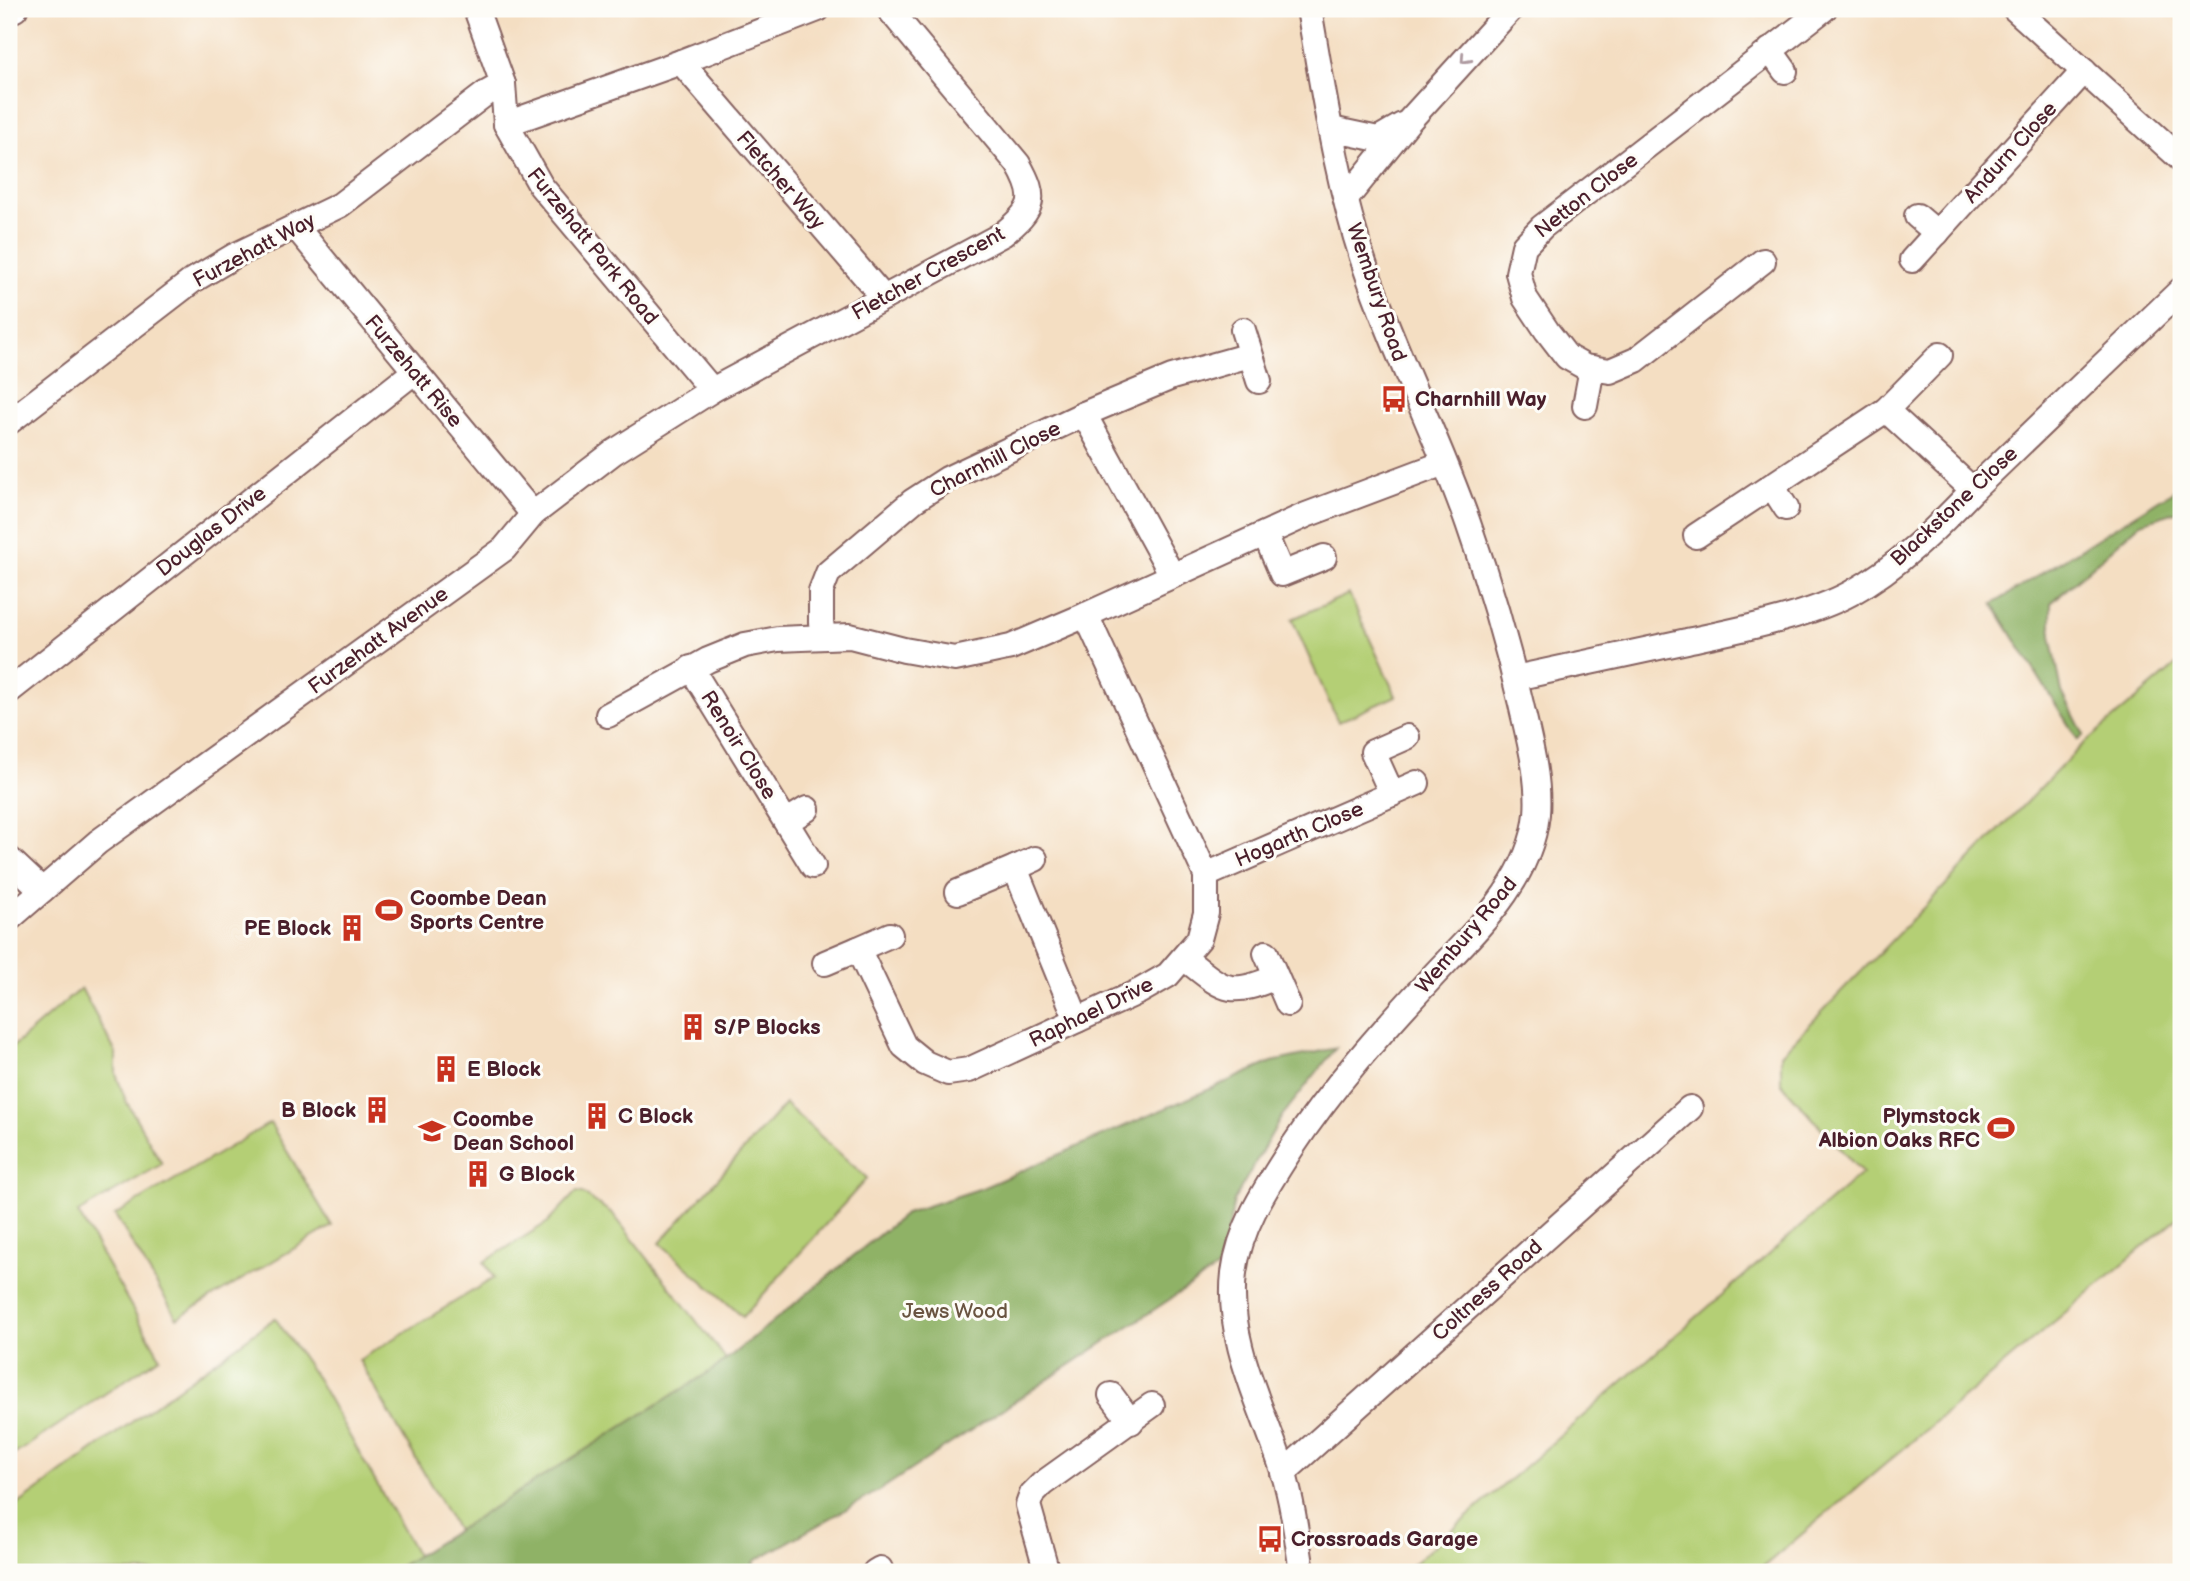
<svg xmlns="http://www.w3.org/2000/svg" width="2190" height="1581" font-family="'Balsamiq Sans',sans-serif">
<rect width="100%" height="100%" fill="#fdfcf7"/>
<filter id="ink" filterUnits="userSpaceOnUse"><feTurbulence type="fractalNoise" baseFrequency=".0143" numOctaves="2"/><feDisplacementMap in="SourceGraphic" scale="14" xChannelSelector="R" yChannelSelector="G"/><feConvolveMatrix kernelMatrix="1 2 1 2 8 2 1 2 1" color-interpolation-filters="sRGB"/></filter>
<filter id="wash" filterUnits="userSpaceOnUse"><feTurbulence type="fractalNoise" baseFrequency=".00686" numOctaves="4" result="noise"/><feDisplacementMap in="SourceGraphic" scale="28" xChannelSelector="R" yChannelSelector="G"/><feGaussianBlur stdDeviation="1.57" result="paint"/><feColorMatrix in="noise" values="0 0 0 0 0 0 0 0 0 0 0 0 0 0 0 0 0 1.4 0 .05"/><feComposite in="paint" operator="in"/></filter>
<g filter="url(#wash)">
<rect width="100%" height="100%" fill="#f4dec2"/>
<!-- green -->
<g fill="#b4cf74" stroke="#7f7750" stroke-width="2">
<path d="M 1349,594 L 1396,696 L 1338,722 L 1292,619 Z"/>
<path d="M 2181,661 L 2181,1215 L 1757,1572 L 1404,1572 L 1862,1173 L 1781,1083 L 1781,1054 L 2081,746 Z"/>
<path d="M 81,988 L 116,1053 L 116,1074 L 126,1101 L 162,1164 L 78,1213 L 160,1357 L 9,1458 L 9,1050 Z"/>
<path d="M 785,1104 L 867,1178 L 743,1317 L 660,1243 Z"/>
<path d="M 270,1123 L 332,1226 L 177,1318 L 115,1215 Z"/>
<path d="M 576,1192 L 582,1193 L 613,1214 L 726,1359 L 709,1374 L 458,1532 L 359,1360 L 494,1278 L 484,1262 L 548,1222 Z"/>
<path d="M 275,1318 L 318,1380 L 418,1557 L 391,1572 L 9,1572 L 9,1511 Z"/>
</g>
<!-- forest -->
<g fill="#8fb266" stroke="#6c6848" stroke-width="2">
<path d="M 2181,486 L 2181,510 L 2141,523 L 2051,603 L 2051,635 L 2062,692 L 2084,735 L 2078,740 L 1993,604 Z"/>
<path d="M 1336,1048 L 1282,1116 L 1234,1200 L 1222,1265 L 880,1490 L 753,1562 L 757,1572 L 391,1572 L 717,1367 L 906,1213 L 982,1188 L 1272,1062 Z"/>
</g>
</g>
<g filter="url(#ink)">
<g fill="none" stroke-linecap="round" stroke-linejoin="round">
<defs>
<g id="minor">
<path d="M 476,9 L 503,84 L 506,124 L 541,186 L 712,390"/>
<path d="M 2015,9 L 2181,159"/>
<path d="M 9,12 L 15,9"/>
<path d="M 1770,50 L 1785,71"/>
<path d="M 681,62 L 883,297"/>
<path d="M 506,124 L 681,62 L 818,9"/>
<path d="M 1331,129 L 1378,139 L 1402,125"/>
<path d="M 1346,199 L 1409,121 L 1511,9"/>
<path d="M 1917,216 L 1937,233"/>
<path d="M 296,227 L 533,514"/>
<path d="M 1912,260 L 2084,71"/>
<path d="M 1763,261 L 1636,360 L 1610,371 L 1585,367 L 1567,357 L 1547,331 L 1525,298 L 1518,273 L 1524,246 L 1542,227 L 1824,9"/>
<path d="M 1243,330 L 1259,381"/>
<path d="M 1585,406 L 1592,368"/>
<path d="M 1886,410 L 1973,490"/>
<path d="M 1084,414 L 1172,575"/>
<path d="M 9,422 L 192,281 L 234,256 L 340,205 L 485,94 L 503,84"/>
<path d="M 1772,486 L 1786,508"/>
<path d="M 1265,534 L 1282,574 L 1324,557"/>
<path d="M 1696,536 L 1886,410 L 1940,355"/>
<path d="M 823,636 L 821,622 L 821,591 L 828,573 L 913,501 L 947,479 L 1084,414 L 1172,377 L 1250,355"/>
<path d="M 691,668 L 813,866"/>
<path d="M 1515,678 C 1573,665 1630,653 1687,641 C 1737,630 1807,617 1851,593 C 1898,567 1937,528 1973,490 L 2181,290"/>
<path d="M 9,691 L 414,372"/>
<path d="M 608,715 L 708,660 L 745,645 L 778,639 L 850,636 L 904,650 L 955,659 L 1011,647 L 1086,615 L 1306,515 L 1444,463"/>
<path d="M 1392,794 L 1373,752 L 1407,737"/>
<path d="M 786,822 L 807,809"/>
<path d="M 9,859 L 42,890"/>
<path d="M 1015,868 L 1035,859"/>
<path d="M 1206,875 L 1417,783"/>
<path d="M 958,892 L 1015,868 L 1077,1020"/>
<path d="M 9,919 L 98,842 L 504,549 L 533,514 L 614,452 L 712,390 L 1003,234 C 1034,209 1038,199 1018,164 L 889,9"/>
<path d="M 858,949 L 890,935"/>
<path d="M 1266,953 L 1288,1004"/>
<path d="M 1184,958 C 1224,989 1227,998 1276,977"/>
<path d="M 825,963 L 858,949 L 904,1046 L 925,1063 L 948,1073 L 969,1070 L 1140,991 L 1168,975 L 1199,939 L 1206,913 L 1206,875 L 1086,615"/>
<path d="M 1111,1395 L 1131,1422"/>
<path d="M 1283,1473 L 1690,1108"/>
<path d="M 875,1572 L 880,1569"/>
<path d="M 1047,1572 L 1028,1505 L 1032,1494 L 1042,1484 L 1152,1405"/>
<path d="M 1302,1572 C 1297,1538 1293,1504 1283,1471 C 1263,1407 1226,1342 1234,1273 C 1240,1226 1266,1188 1291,1149 C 1332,1087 1381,1032 1432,977 C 1476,930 1530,881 1537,814 C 1540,778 1529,740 1521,704 C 1507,644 1489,582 1468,523 C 1438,437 1395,355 1366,269 C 1337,185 1324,95 1309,9"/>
</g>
</defs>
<!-- minor casing -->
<use href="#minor" stroke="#866260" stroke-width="28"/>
<!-- minor -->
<use href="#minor" stroke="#fff" stroke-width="24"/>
</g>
<!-- one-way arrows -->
<defs><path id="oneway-chevron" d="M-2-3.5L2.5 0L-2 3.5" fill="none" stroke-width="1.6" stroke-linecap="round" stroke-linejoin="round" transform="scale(1.75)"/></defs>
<use stroke="#ae9aa0" href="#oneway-chevron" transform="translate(1465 59) rotate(132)"/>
</g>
<!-- icons -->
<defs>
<symbol id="bus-bare" viewBox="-9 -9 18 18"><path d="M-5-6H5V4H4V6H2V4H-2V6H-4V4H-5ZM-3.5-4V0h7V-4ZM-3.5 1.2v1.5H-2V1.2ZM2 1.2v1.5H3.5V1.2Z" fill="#c8321e" stroke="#fdfcf7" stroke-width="2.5" paint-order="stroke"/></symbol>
<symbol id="stadium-bare" viewBox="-9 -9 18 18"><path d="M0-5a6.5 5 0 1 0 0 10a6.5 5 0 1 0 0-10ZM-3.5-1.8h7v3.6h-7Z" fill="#c8321e" stroke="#fdfcf7" stroke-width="2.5" paint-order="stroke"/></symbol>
<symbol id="building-bare" viewBox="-9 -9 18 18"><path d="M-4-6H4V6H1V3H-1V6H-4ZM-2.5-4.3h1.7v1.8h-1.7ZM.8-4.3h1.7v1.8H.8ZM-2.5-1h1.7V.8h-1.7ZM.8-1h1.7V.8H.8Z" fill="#c8321e" stroke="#fdfcf7" stroke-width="2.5" paint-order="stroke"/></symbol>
<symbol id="school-bare" viewBox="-9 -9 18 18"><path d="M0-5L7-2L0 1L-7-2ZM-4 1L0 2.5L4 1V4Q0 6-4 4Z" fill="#c8321e" stroke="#fdfcf7" stroke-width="2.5" paint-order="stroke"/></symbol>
</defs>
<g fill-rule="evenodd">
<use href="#bus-bare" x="1375" y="380" width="38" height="38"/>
<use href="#stadium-bare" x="370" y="891" width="38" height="38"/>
<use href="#building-bare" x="333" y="909" width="38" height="38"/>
<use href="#building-bare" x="674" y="1008" width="38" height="38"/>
<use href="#building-bare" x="427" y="1050" width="38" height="38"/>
<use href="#building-bare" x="358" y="1091" width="38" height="38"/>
<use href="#building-bare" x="578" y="1097" width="38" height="38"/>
<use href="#stadium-bare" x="1982" y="1109" width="38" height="38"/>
<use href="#school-bare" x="413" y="1112" width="38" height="38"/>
<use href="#building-bare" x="459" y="1155" width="38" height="38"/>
<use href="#bus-bare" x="1251" y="1520" width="38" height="38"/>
</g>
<g text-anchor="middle" stroke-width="6" stroke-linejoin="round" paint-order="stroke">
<!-- street labels -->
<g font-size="21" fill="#4a1f2b" stroke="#fdfcf7">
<text transform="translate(2010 152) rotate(-48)" y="7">Andurn Close</text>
<text transform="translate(781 180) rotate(49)" y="7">Fletcher Way</text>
<text transform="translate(1586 195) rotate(-38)" y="7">Netton Close</text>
<text transform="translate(593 246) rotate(51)" y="7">Furzehatt Park Road</text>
<text transform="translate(254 250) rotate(-28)" y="7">Furzehatt Way</text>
<text transform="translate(928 273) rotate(-29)" y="7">Fletcher Crescent</text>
<text transform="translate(1377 292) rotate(71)" y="7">Wembury Road</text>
<text transform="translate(414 371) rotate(50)" y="7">Furzehatt Rise</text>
<text transform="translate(995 459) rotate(-27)" y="7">Charnhill Close</text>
<text transform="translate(1954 506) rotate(-43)" y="7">Blackstone Close</text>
<text transform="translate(211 531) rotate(-38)" y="7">Douglas Drive</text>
<text transform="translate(378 640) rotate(-36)" y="7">Furzehatt Avenue</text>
<text transform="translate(739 745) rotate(58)" y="7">Renoir Close</text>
<text transform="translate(1299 834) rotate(-23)" y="7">Hogarth Close</text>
<text transform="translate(1466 935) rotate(-50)" y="7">Wembury Road</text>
<text transform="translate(1091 1012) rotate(-26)" y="7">Raphael Drive</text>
<text transform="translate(1487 1290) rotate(-42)" y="7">Coltness Road</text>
</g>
<!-- poi labels -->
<g font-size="21" font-weight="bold" fill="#4a1f2b" stroke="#fdfcf7" text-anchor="start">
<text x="1415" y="406">Charnhill Way</text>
<text x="410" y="905">Coombe Dean<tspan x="410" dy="24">Sports Centre</tspan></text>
<text x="331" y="935" text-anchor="end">PE Block</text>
<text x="714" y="1034">S/P Blocks</text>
<text x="467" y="1076">E Block</text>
<text x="356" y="1117" text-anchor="end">B Block</text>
<text x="618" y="1123">C Block</text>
<text x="1980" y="1123" text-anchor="end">Plymstock<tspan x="1980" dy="24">Albion Oaks RFC</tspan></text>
<text x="453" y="1126">Coombe<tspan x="453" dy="24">Dean School</tspan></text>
<text x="499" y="1181">G Block</text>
<text x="1291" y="1546">Crossroads Garage</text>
</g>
<!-- park labels -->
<g font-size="21" fill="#6a5441" stroke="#fdfcf7">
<text x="955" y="1318">Jews Wood</text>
</g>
</g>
<!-- margin -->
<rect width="2190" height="1581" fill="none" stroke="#fdfcf7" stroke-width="35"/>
</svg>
